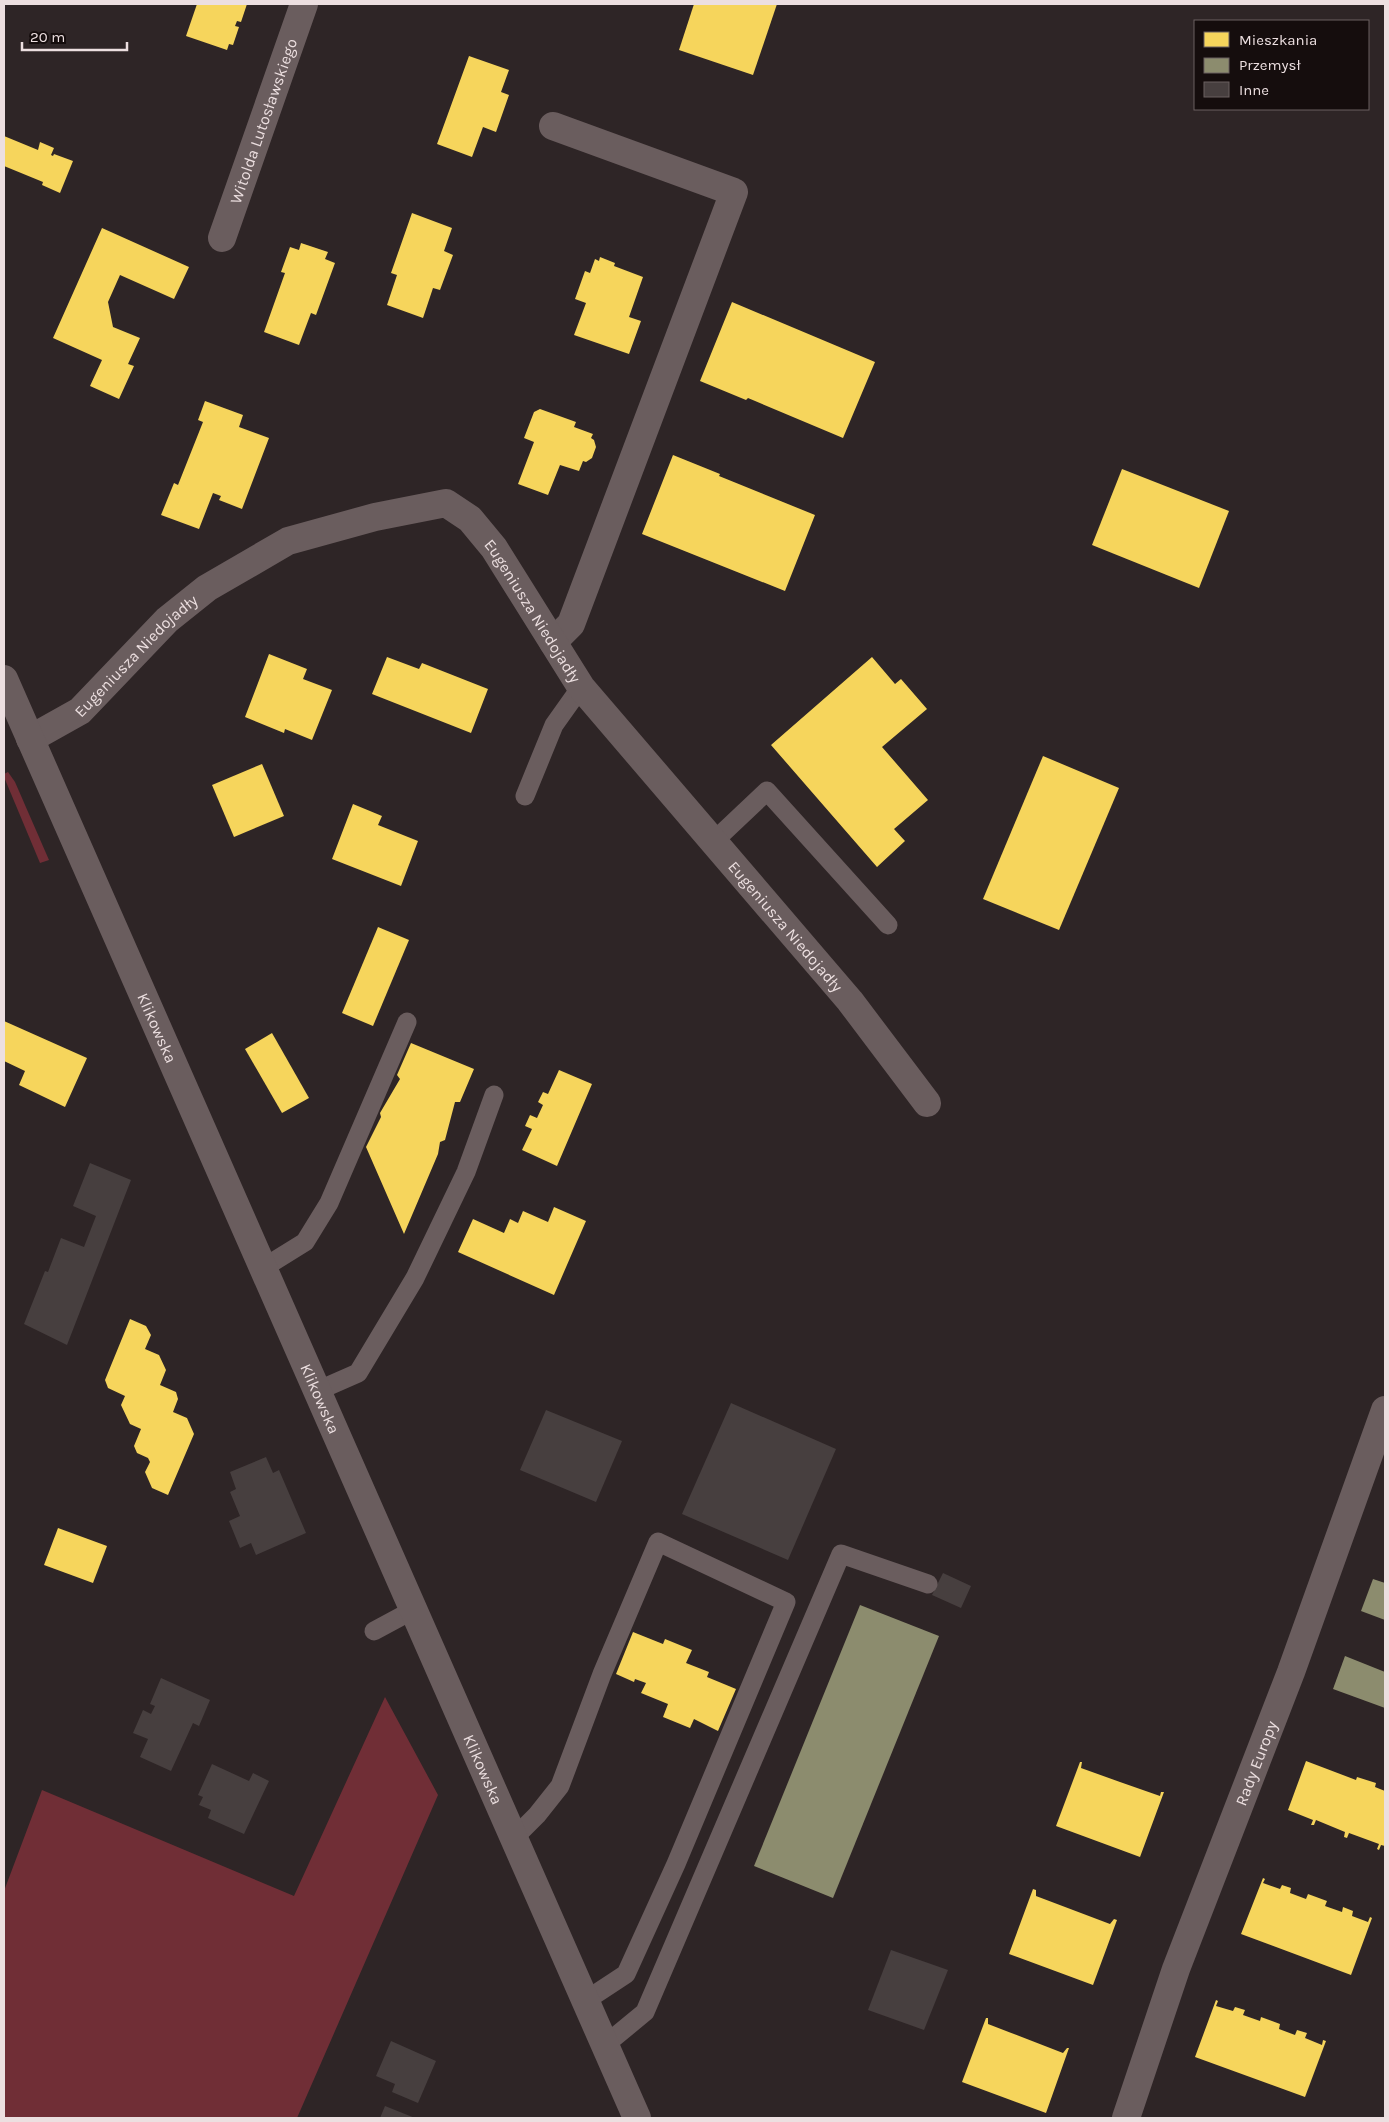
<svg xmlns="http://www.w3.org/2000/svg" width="1389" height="2122" font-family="Karla,sans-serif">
<rect width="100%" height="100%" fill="#2e2526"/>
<!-- green -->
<g fill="#702e36">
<path d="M 8,772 L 15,782 L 49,860 L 40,863 L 4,777 L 4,774 Z"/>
<path d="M 385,1697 L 438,1795 L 297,2118 L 4,2118 L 4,1891 L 42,1790 L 294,1896 Z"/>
</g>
<!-- homes -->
<g fill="#f6d55c">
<path d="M 197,4 L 247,4 L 241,22 L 237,21 L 235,26 L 239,27 L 233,45 L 229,44 L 227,50 L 186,36 Z"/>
<path d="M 694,4 L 777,4 L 753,75 L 679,50 Z"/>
<path d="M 469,56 L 509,70 L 501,92 L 509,95 L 496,132 L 483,127 L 472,157 L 437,144 Z"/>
<path d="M 4,136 L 38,150 L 40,142 L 54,148 L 51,155 L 53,156 L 54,154 L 73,161 L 60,193 L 42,185 L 43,182 L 4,166 Z"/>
<path d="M 412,213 L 452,228 L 444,251 L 453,255 L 440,290 L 433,288 L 423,318 L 387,305 L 397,275 L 391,273 Z"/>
<path d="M 102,228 L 189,267 L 174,299 L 120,275 L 108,302 L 113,327 L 140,338 L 128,364 L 134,366 L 119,399 L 90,386 L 102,360 L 53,338 Z"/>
<path d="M 301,243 L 328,252 L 325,259 L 335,263 L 316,315 L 311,313 L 299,345 L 264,332 L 285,273 L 281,272 L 290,247 L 299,250 Z"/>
<path d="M 600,257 L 615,263 L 614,266 L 643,277 L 629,317 L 641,321 L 629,354 L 574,335 L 586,303 L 575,299 L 585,271 L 590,273 L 595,259 L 599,261 Z"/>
<path d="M 732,302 L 875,362 L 843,438 L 748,398 L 746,400 L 700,381 Z"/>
<path d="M 205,401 L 243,415 L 239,427 L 269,438 L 242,509 L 219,500 L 221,496 L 213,493 L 199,529 L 161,515 L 174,483 L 178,485 L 203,422 L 198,420 Z"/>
<path d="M 540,409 L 576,422 L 574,427 L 593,434 L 591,438 L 594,440 L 596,447 L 592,458 L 586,462 L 583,461 L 579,471 L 560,465 L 548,495 L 518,484 L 534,442 L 524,438 L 534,412 Z"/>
<path d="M 673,455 L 720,474 L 719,476 L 815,515 L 785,591 L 642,534 Z"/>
<path d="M 1122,469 L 1229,511 L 1199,588 L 1092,545 Z"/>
<path d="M 269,654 L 307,669 L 303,679 L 332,690 L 312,740 L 285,729 L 284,733 L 245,717 Z"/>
<path d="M 387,657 L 419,669 L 422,663 L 488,689 L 471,733 L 372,694 Z"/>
<path d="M 872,657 L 895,684 L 901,679 L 927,709 L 882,747 L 928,800 L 894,829 L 905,841 L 877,867 L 771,745 Z"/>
<path d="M 1043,756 L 1119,788 L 1059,930 L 983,899 Z"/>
<path d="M 262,764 L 284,816 L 234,837 L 212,785 Z"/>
<path d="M 353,804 L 382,816 L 378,825 L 418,841 L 401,886 L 332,859 Z"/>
<path d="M 378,927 L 409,940 L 373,1026 L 342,1013 Z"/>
<path d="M 4,1021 L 87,1058 L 65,1107 L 19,1085 L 25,1071 L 4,1061 Z"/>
<path d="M 272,1033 L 309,1098 L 282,1113 L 245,1049 Z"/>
<path d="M 411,1043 L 474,1069 L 460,1102 L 455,1102 L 445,1140 L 440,1142 L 438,1154 L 404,1234 L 366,1147 L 381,1117 L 380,1113 L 400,1079 L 397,1075 Z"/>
<path d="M 559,1070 L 592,1084 L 557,1166 L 522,1150 L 532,1129 L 525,1126 L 530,1115 L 537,1118 L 543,1105 L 538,1102 L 543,1092 L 548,1094 Z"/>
<path d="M 554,1207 L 586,1221 L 554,1295 L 458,1252 L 473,1219 L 504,1233 L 510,1219 L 518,1223 L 523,1211 L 548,1222 Z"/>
<path d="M 130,1319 L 146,1326 L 151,1335 L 145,1349 L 159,1355 L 166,1370 L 160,1385 L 176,1392 L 178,1399 L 173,1412 L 187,1418 L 194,1434 L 168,1495 L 152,1488 L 145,1472 L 150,1462 L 148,1458 L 137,1453 L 134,1446 L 141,1429 L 130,1424 L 121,1405 L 125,1396 L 108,1388 L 105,1380 Z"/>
<path d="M 58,1528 L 107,1546 L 93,1583 L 44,1565 Z"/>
<path d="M 633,1632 L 663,1644 L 665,1639 L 692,1650 L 686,1663 L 709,1672 L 707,1677 L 736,1689 L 718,1731 L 694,1719 L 690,1728 L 663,1717 L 668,1704 L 641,1693 L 646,1683 L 635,1679 L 634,1682 L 616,1674 Z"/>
<path d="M 1306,1761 L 1356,1780 L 1357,1777 L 1376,1783 L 1375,1787 L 1385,1791 L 1385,1846 L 1381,1845 L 1379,1850 L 1377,1849 L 1379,1844 L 1349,1833 L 1347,1838 L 1344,1837 L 1345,1832 L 1316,1820 L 1314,1825 L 1311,1825 L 1313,1820 L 1288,1810 Z"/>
<path d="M 1080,1762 L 1082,1762 L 1081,1768 L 1120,1782 L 1160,1796 L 1161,1792 L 1164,1792 L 1140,1857 L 1056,1826 Z"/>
<path d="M 1263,1878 L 1265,1879 L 1263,1883 L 1280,1889 L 1282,1885 L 1291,1888 L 1290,1893 L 1306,1899 L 1308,1894 L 1327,1901 L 1325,1906 L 1342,1912 L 1343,1907 L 1353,1911 L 1352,1916 L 1368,1922 L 1370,1917 L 1372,1918 L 1351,1975 L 1241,1934 Z"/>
<path d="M 1033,1889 L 1036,1890 L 1036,1896 L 1110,1924 L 1114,1919 L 1117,1920 L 1093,1985 L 1009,1954 Z"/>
<path d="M 1216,2000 L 1218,2001 L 1216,2006 L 1233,2011 L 1235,2007 L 1245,2010 L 1243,2015 L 1260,2021 L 1261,2017 L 1280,2024 L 1279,2029 L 1295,2035 L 1297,2030 L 1307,2033 L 1305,2038 L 1322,2045 L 1323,2040 L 1326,2041 L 1305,2097 L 1195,2057 Z"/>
<path d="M 986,2018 L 988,2018 L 988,2024 L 1063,2053 L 1067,2048 L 1069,2048 L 1046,2113 L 962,2082 Z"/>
</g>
<!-- industry -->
<g fill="#8c8c6e">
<path d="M 1373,1579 L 1385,1583 L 1385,1620 L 1361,1611 Z"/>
<path d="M 860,1605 L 939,1636 L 833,1898 L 754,1866 Z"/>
<path d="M 1345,1656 L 1385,1672 L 1385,1708 L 1333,1689 Z"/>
</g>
<!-- building -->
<g fill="#473f3f">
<path d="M 90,1163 L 131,1180 L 67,1345 L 24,1324 L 45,1271 L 48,1272 L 61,1238 L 84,1247 L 96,1216 L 73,1206 Z"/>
<path d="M 731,1403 L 836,1449 L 788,1560 L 682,1514 Z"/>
<path d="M 546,1410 L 622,1441 L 596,1502 L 520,1470 Z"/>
<path d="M 266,1457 L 273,1473 L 279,1470 L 306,1533 L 256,1555 L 251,1543 L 240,1548 L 229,1521 L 240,1516 L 230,1492 L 236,1489 L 230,1472 Z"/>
<path d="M 943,1573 L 971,1586 L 961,1608 L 932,1595 Z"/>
<path d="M 161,1678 L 210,1700 L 199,1726 L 193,1723 L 171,1771 L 140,1757 L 148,1739 L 133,1733 L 143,1710 L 151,1714 L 155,1706 L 150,1704 Z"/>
<path d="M 212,1764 L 249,1781 L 253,1773 L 269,1781 L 244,1834 L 208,1818 L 211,1810 L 199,1805 L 203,1797 L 198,1795 Z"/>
<path d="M 891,1950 L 948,1970 L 924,2030 L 868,2010 Z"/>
<path d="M 391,2041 L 436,2061 L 418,2103 L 392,2092 L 395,2084 L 376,2076 Z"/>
<path d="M 385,2106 L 415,2118 L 380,2118 Z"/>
</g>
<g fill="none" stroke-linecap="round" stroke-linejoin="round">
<!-- service -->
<g stroke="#6a5d5e" stroke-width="19">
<path d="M 525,796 L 554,725 L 581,687"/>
<path d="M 713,842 L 767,791 L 888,925"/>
<path d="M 263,1268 L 305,1242 L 329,1203 L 407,1022"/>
<path d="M 317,1391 L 358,1373 L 415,1278 L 466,1172 L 494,1095"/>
<path d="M 374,1631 L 413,1610"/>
<path d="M 514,1838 L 537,1815 L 560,1786 L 602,1674 L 658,1542 L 786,1602 L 676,1864 L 626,1974 L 585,2001"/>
<path d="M 605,2045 L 645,2012 L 841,1554 L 928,1584"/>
</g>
<!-- minor -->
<g stroke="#6a5d5e" stroke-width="28">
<path id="s1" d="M 222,238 L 304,4"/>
<path d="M 553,642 L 571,624 L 734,192 L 553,126"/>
<path id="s2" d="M 30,739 L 80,711 L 167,620 L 207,588 L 288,541 L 375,517 L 446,503 L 470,519 L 494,548 L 581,687 L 850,1001 L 927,1103"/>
<path id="s3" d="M 1126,2118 L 1176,1969 L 1291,1672 L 1385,1410"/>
</g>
<!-- tertiary -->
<path stroke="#6a5d5e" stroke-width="28" id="s4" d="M 4,679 L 637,2118"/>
</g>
<g text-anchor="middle" stroke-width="5" stroke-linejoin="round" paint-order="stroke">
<!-- street labels -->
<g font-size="16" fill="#ecdfe0" stroke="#150d0d">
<text dy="6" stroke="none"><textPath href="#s1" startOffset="124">Witolda Lutosławskiego</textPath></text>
<text dy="6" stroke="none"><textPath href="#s2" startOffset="631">Eugeniusza Niedojadły</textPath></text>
<text dy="6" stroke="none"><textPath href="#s2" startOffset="136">Eugeniusza Niedojadły</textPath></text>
<text dy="6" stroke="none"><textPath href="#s2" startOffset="1036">Eugeniusza Niedojadły</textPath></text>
<text dy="6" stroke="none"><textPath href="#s4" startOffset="381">Klikowska</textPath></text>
<text dy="6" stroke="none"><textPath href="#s4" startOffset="786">Klikowska</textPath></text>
<text dy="6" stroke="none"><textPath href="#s3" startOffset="378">Rady Europy</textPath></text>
<text dy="6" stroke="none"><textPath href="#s4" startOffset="1191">Klikowska</textPath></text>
</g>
</g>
<!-- border -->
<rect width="1389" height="2122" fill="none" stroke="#ecdfe0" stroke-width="10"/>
<!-- legend -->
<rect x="1194" y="20" width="175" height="90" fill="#150d0d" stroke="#6b6161"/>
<rect x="1204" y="32" width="25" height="15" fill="#f6d55c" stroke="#6b6161"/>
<text x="1239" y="45" font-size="15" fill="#ecdfe0">Mieszkania</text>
<rect x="1204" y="58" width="25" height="15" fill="#8c8c6e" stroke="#6b6161"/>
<text x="1239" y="70" font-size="15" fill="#ecdfe0">Przemysł</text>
<rect x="1204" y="82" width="25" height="15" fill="#473f3f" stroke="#6b6161"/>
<text x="1239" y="95" font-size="15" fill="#ecdfe0">Inne</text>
<!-- scale -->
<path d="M22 42v8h105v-8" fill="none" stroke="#ecdfe0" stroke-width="2.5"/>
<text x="30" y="42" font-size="15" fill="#ecdfe0" stroke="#150d0d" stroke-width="4" paint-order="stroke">20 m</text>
</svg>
